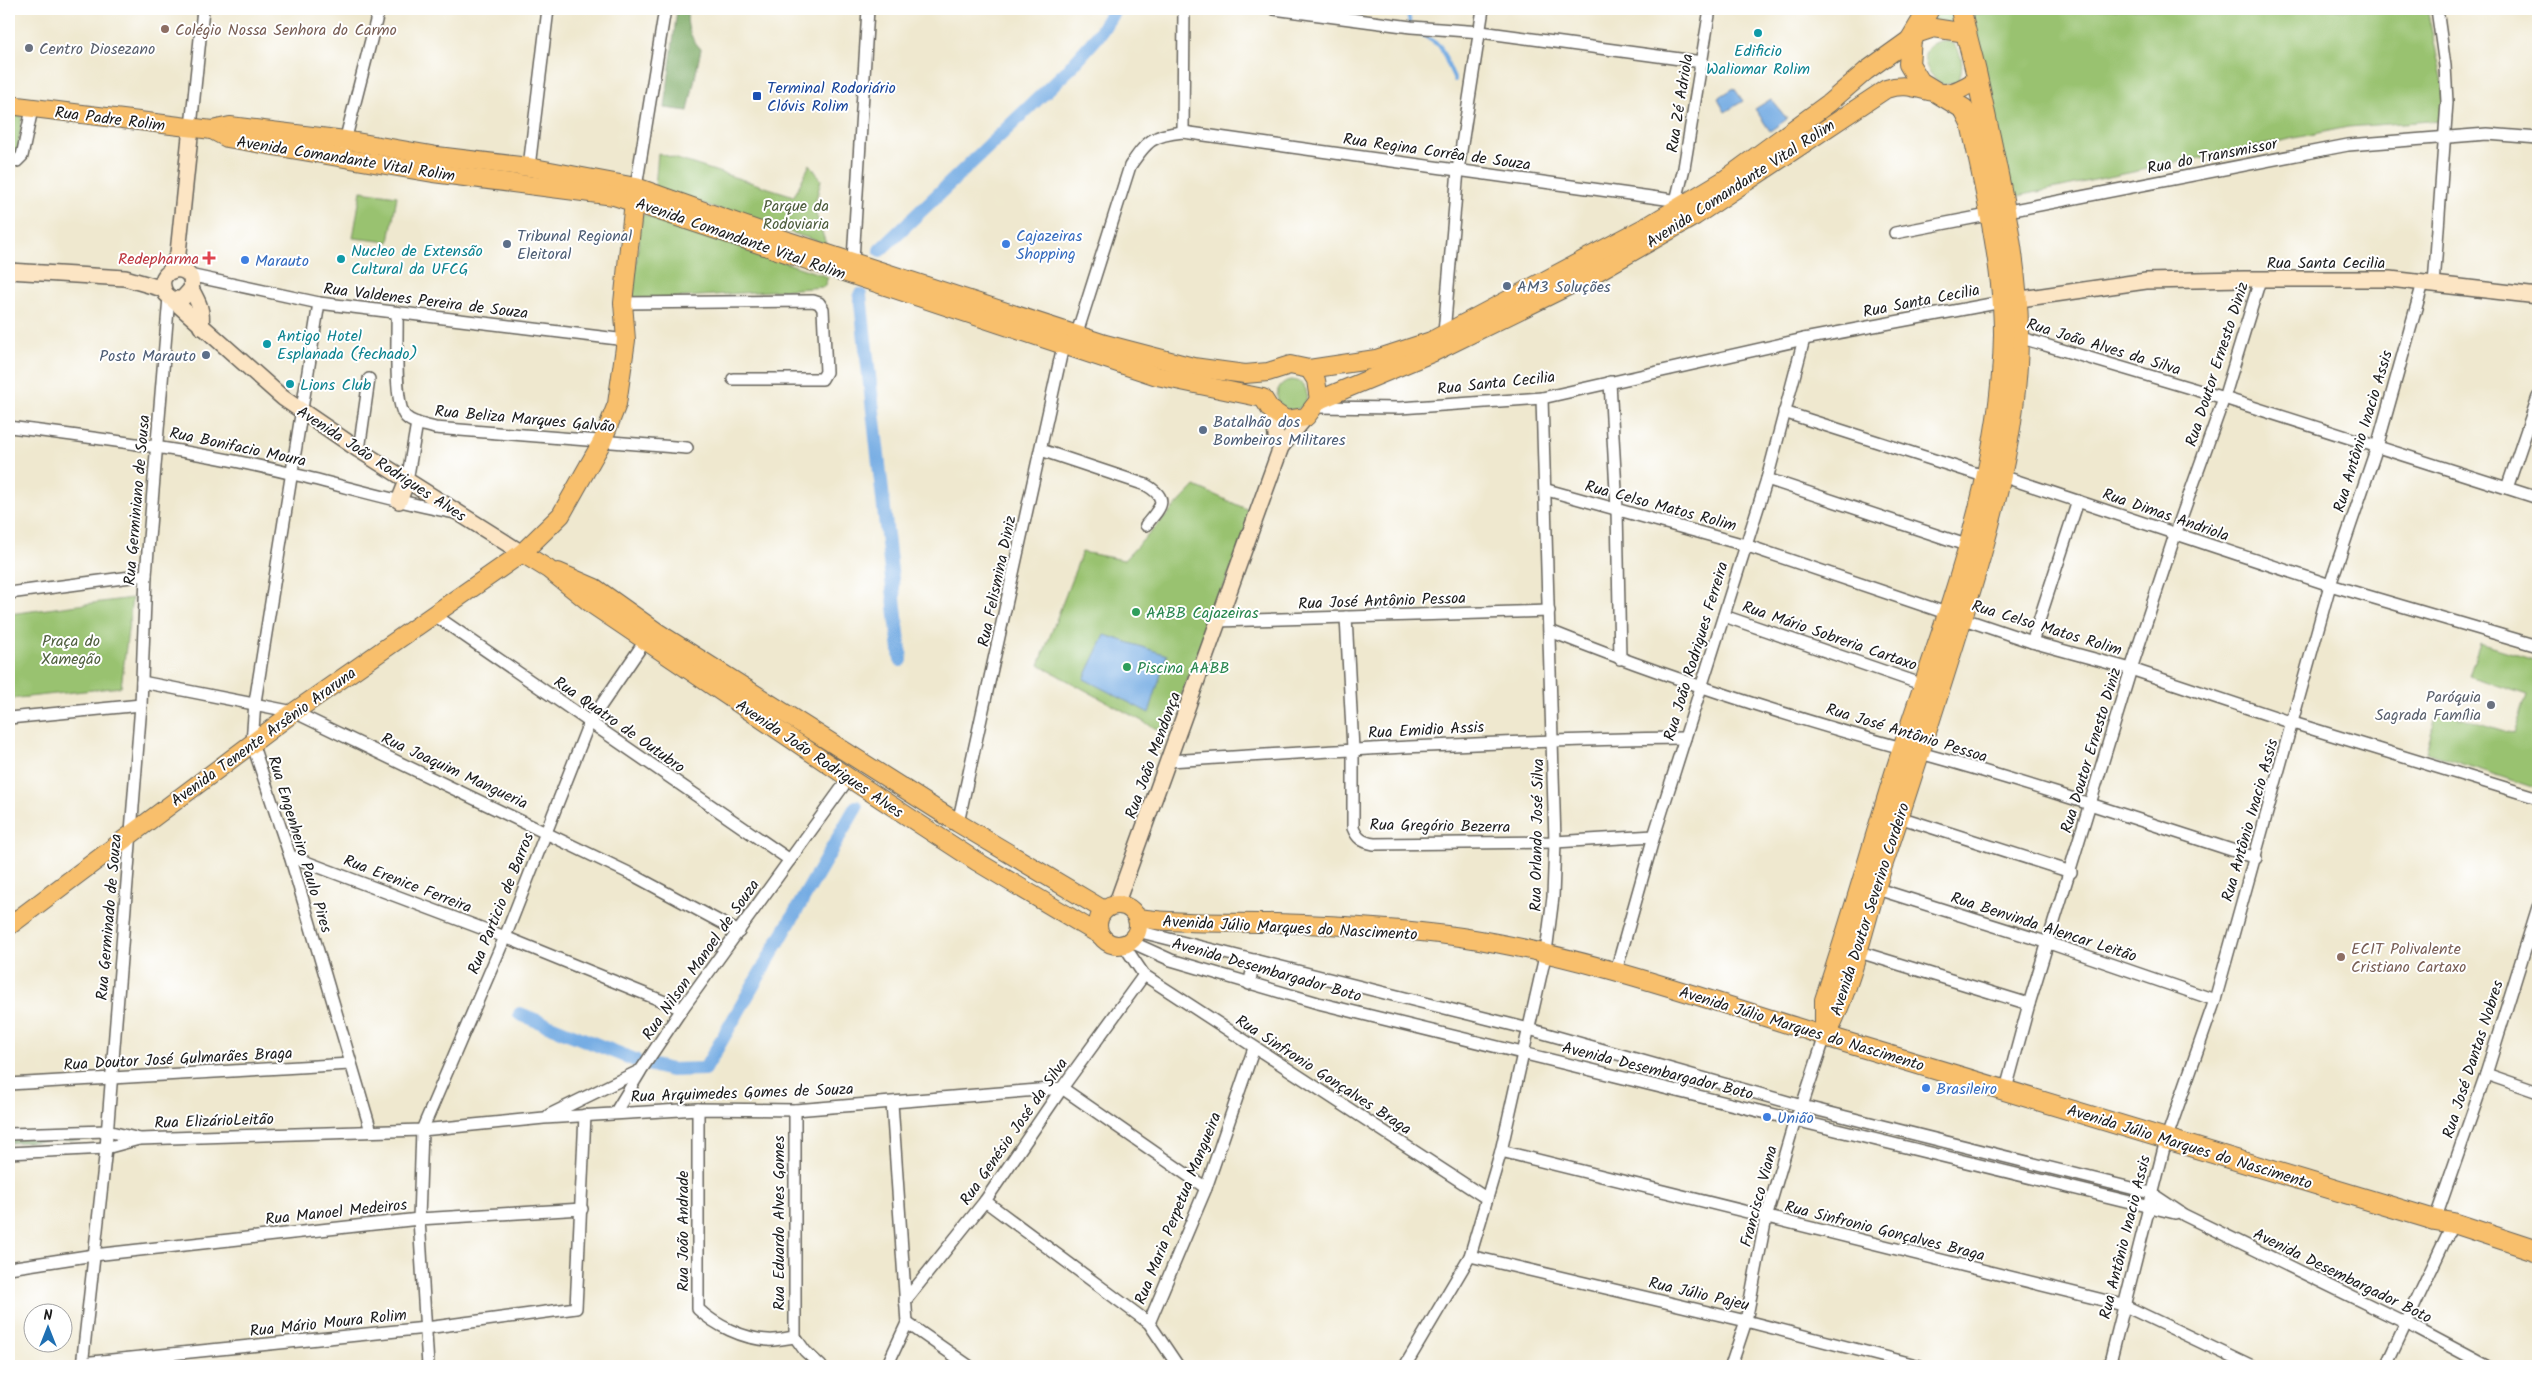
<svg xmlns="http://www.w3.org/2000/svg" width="2547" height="1375" font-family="Kalam,sans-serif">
<rect width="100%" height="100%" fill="#fff"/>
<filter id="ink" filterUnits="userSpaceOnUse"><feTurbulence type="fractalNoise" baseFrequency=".02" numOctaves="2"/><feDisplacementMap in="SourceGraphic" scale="10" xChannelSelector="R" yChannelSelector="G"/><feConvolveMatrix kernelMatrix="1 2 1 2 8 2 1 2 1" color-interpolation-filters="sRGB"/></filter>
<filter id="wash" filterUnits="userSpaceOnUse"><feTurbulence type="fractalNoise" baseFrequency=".0096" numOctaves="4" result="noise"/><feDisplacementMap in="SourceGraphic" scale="20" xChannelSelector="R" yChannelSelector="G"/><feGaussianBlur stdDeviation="1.12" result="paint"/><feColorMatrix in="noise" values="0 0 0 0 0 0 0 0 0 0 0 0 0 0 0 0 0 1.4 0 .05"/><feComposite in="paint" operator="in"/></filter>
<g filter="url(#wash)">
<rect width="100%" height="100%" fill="#efe8cf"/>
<!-- green -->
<g fill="#99c26f" stroke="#5a6f46">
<path d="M 1936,9 L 1952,9 L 1955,23 L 1932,22 Z"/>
<path d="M 2003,9 L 2427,9 L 2446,97 L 2443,120 L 2348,127 L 2004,199 L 1972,15 Z"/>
<path d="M 1946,40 C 1963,47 1965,67 1958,82 L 1944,85 C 1922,73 1914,44 1946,40 Z"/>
<path d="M 9,114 L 22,116 L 17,159 L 9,158 Z"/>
<path d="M 658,153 L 794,196 L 810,164 L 821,180 L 814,208 L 826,244 L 655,188 Z"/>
<path d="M 361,191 L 397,196 L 389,242 L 353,238 Z"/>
<path d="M 642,214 L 828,277 L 824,287 L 632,301 Z"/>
<circle cx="1292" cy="395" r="15"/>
<path d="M 1195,486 L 1253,512 L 1166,734 L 1039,665 L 1082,552 L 1124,560 Z"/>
<path d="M 132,598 L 121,687 L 9,699 L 9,614 Z"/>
<path d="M 2480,643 L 2538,661 L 2538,789 L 2426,752 L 2437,713 L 2456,716 L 2514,734 L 2527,695 L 2469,676 Z"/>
</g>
<!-- forest -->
<g fill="#7aa862" stroke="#4b623f">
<path d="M 677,9 L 688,9 C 685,24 690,38 701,49 L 688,111 L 665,108 Z"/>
<path d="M 91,1133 L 90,1139 L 9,1143 L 9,1138 Z"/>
</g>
<!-- water -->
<g fill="#74ace3" stroke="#486480">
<path d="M 1734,88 L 1743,101 L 1725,112 L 1718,98 Z"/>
<path d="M 1771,99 L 1787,119 L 1770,131 L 1755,109 Z"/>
<path d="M 1105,635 L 1167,655 L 1149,713 L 1084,679 Z"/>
</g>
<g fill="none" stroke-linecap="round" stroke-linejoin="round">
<!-- stream -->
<g stroke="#74ace3" stroke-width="4">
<path d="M 1407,9 L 1410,24"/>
<path d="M 1417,31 L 1440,46 L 1455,80"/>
</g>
<!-- canal -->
<g stroke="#74ace3" stroke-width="14">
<path d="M 880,250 L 1067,71 L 1098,36 L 1115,9"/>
<path d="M 860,295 L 901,660"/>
<path d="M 520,1014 L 635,1060"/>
<path d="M 646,1064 L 671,1070 L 705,1069 L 856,807"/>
</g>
</g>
</g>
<g filter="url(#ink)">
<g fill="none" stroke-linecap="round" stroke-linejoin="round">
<defs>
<g id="street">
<path d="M 1274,9 L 1411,27 L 1481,32 L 1702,62"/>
<path d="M 191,127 L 203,9"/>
<path d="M 1183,132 L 1184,9"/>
<path d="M 344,145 L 379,9"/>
<path d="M 9,163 L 17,161 L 22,156 L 32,109"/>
<path d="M 529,167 L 548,9"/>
<path d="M 636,187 L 665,9"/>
<path d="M 1676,201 L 1684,168 L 1710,9"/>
<path d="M 1895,233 L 2348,145 L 2487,134 L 2538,138"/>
<path d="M 853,260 L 868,9"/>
<path d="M 189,275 L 319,303 L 626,340"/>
<path d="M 2434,285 L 2447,102 L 2445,66 L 2437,9"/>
<path d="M 319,303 L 255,702 L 252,743 L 290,856 L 371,1131"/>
<path d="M 623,303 L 813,301 L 819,303 L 823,309 L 826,372 L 822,379 L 733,379"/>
<path d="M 397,314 C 398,334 393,405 406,417 C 413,424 426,425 435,428 L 687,448"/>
<path d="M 1077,333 L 1130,166 C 1147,141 1152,135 1183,132 L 1687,202"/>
<path d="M 1444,333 L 1458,170 L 1483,9"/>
<path d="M 2015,336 L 2224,398 L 2538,498"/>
<path d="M 1610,382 L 1617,509 L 1620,659"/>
<path d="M 1315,407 L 1400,408 L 1542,398 L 1804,339 L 2002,302"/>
<path d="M 1784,412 L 1987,477 L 2002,476 L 2330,585 L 2538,646"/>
<path d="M 9,427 C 104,439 200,451 293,474 C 348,487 400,503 456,513"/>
<path d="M 359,450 L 369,379"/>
<path d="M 1041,450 L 1146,485 C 1170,499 1161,507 1146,525"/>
<path d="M 1767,479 L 1969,546"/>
<path d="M 407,481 L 417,423"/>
<path d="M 2507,488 L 2538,397"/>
<path d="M 1547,490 L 1745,545 L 2032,642 L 2131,669 L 2293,723 L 2538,798"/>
<path d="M 9,593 L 146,575"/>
<path d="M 433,614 L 790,860"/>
<path d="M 1724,616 L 1924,685"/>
<path d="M 1346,617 L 1353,749 L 1353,828 C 1357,838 1362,842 1374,844 L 1555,842 L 1654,836"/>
<path d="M 1216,621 L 1549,611"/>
<path d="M 1550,631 C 1670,679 1795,719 1920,753 C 2033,784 2145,822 2256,858"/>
<path d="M 2032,642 L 2078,501"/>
<path d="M 142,682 L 294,712 L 633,875 L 739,932"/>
<path d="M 9,718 L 141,705"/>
<path d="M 1169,761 C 1341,750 1513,740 1685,738"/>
<path d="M 1899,817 L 2071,872"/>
<path d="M 958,823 L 1063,346"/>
<path d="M 290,856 L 505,937 L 682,1009"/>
<path d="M 1871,887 L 2049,943 L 2215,1000"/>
<path d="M 1137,931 L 1529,1029 L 1802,1106 L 2151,1193 L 2184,1215 L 2408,1324 L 2487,1366"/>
<path d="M 1129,941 L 1171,960 L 1318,1003 L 2175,1213"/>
<path d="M 1123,944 L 1144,975 L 1486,1198"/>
<path d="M 1856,951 L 2029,1004"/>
<path d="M 1616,971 L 1654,836 L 1767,479 L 1804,339"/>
<path d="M 1249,984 L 1255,960"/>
<path d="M 2486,1074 L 2538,1092"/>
<path d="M 9,1084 L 350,1064"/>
<path d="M 1062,1088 L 1206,1188"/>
<path d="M 2006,1089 L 2029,1004 L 2131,669 L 2175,535 L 2224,398 L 2260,280"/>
<path d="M 698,1109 L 698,1309 C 715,1325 743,1339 768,1340 C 776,1341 786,1338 795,1337"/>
<path d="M 615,1113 L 640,1072"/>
<path d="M 549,1115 L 641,1070 L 682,1009 L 849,778"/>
<path d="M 9,1134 L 107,1131 L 140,1139 L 422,1130 L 544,1118 L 698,1109 L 795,1110 L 1062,1088"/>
<path d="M 1501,1151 L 2123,1305 L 2251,1366"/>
<path d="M 9,1153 L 106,1148 L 139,1139"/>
<path d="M 985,1201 L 1149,1323 L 1178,1366"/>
<path d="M 2435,1220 L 2486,1074 L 2538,907"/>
<path d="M 1470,1256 L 1746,1321 L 1920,1366"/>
<path d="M 9,1268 L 94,1255 L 419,1219 L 582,1209"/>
<path d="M 905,1301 L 985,1201 L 1062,1088 L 1144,975"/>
<path d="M 907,1323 L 969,1366"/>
<path d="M 1149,1323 L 1206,1188 L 1254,1048"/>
<path d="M 795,1337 L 795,1110"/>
<path d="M 795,1337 L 805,1351 L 821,1366"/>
<path d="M 82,1363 L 426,1328 L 576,1308 L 585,1115"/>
<path d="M 82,1366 L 106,1148 L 141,705 L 146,575 L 169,297"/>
<path d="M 428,1366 L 419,1219 L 422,1130 L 505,937 L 589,723 L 645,641"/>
<path d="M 887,1366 L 907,1323 L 892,1103"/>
<path d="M 1405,1366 L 1470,1256 L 1501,1151 L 1546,952 L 1553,897 L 1555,842 L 1542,398"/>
<path d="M 1731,1366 L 1746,1321 L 1766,1218 L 1795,1120 L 1802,1106 L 1825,1036"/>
<path d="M 2109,1366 L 2166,1140 L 2215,1000 L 2330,585 L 2377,447 L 2423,283"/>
<path d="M 2386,1366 L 2453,1223"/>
</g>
<g id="secondary">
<path d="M 9,271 L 125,278 L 163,289"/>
<path d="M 170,271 L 178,253 L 191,127"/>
<path d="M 191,289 C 199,303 203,311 201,327"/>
<path d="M 173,299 L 182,299 L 191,289 C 197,259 150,267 166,294 L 283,398 L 359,450 L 522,553"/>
<path d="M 2007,301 L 2146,281 L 2244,279 L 2390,279 L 2538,296"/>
<path d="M 1273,412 L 1276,436 L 1281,447"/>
<path d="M 399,501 L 407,481"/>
<path d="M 1116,905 L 1281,447 L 1306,417"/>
</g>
<g id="primary">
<path d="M 9,105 L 212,130 L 230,126 L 345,140 L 437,156 L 529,167 L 636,187 L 788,241 L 1105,344 L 1193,367 L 1245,374 L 1268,372 L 1290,365 L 1309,369 L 1376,359 L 1431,341 L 1651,224 L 1724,180 L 1829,103 L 1866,71 L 1919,33 L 1934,28 L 1966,33"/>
<path d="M 212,130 L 227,138 L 433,173 L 614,196 L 1157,376 L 1263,398 L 1270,409 L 1286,420 L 1306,417 L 1319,400 L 1434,352 L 1595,273 L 1695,216 L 1886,89 C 1910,81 1923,93 1945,93 C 1957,93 1968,85 1978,79"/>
<path d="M 1309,369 L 1316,380 L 1319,400"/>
<path d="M 522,553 L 548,569 L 593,605 L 849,778 L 976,861 L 1100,935"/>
<path d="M 558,572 L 595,588 L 657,632 L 958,823 L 1104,910"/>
<circle cx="1118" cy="925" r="20"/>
<path d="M 1137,918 C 1183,924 1230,922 1276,923 C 1337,925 1401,928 1461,937 C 1586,956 1705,999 1825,1036"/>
<path d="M 9,926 L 294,712 L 522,553 L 561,515 L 602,442 L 617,404 L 626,340 L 623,303 L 635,192"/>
</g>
<g id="highway">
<path d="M 1827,1032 C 1853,980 1864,922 1882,866 C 1910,784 1936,701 1962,618 C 1990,527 2017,434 2018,338 C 2019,254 1995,163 1978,81 C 1973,57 1965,33 1961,9"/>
<path d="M 1825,1036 L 1825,1000 C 1853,917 1876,832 1903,748 C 1947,614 2002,478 2004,334 C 2004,268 1985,188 1971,123 L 1964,109 L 1920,82 L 1909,64 L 1911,39 L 1929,9"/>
<path d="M 1825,1036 C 2029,1096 2232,1159 2435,1220 L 2453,1223 L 2538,1251"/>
</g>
</defs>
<!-- street casing -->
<use href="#street" stroke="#66635b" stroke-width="14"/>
<!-- secondary casing -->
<use href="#secondary" stroke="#66635b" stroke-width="18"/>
<!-- primary casing -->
<use href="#primary" stroke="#66635b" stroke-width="20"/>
<!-- highway casing -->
<use href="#highway" stroke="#66635b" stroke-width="22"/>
<!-- street -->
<use href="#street" stroke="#fff" stroke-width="11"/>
<!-- secondary -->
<use href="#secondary" stroke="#fce5c4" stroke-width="15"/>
<!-- primary -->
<use href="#primary" stroke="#f8bf6c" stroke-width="18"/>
<!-- highway -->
<use href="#highway" stroke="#f8bf6c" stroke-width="20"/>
</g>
</g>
<!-- markers -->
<g fill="#8d6e63" stroke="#fff" stroke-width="2">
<circle cx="165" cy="29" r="5"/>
<circle cx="2341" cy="957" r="5"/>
</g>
<g fill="#0f9aa8" stroke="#fff" stroke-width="2">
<circle cx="1758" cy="33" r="5"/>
<circle cx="341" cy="259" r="5"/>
<circle cx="267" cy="344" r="5"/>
<circle cx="290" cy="384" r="5"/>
</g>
<g fill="#6b7280" stroke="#fff" stroke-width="2">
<circle cx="29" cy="48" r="5"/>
<circle cx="2491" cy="705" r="5"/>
</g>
<rect fill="#1a4fb4" stroke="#fff" stroke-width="2" x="752" y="91" width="10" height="10" rx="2.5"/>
<g fill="#5c6f8a" stroke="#fff" stroke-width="2">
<circle cx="507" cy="244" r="5"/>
<circle cx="1507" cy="286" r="5"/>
<circle cx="206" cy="355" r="5"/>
<circle cx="1203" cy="430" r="5"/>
</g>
<g fill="#3f7fe0" stroke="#fff" stroke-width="2">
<circle cx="1006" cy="244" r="5"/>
<circle cx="245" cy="260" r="5"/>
<circle cx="1926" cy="1088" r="5"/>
<circle cx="1767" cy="1117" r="5"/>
</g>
<path fill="#e0444e" stroke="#fff" stroke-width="2" d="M206.5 250.5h5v5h5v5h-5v5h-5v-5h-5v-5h5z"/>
<g fill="#2e9e5b" stroke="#fff" stroke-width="2">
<circle cx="1136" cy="612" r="5"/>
<circle cx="1127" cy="667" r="5"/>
</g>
<g text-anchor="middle" stroke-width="4" stroke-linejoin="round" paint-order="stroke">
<!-- education labels -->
<g font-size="16" fill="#785e54" stroke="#fff" text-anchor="start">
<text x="175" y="35">Colégio Nossa Senhora do Carmo</text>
<text x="2351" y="954">ECIT Polivalente<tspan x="2351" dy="18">Cristiano Cartaxo</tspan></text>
</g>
<!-- worship labels -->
<g font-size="16" fill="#5b616d" stroke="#fff" text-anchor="start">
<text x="39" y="54">Centro Diosezano</text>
<text x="2481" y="702" text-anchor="end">Paróquia<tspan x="2481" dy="18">Sagrada Família</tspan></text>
</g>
<!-- culture labels -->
<g font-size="16" fill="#0d838f" stroke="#fff" text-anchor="start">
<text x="1758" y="56" text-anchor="middle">Edificio<tspan x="1758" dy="18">Waliomar Rolim</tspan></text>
<text x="351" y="256">Nucleo de Extensão<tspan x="351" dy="18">Cultural da UFCG</tspan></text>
<text x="277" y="341">Antigo Hotel<tspan x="277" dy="18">Esplanada (fechado)</tspan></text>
<text x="300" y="390">Lions Club</text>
</g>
<!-- transit labels -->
<g font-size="16" fill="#164399" stroke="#fff" text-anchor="start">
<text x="767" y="93">Terminal Rodoriário<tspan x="767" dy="18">Clóvis Rolim</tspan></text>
</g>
<!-- street labels -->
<g font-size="16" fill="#1c1c1c" stroke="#fff">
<text transform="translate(1679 103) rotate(-81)" y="6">Rua Zé Adriola</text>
<text transform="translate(110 118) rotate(7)" y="6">Rua Padre Rolim</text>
<text transform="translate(1437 151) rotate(8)" y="6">Rua Regina Corrêa de Souza</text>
<text transform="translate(2212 155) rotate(-11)" y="6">Rua do Transmissor</text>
<text transform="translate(346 158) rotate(9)" y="6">Avenida Comandante Vital Rolim</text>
<text transform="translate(1740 183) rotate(-33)" y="6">Avenida Comandante Vital Rolim</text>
<text transform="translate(741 238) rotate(19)" y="6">Avenida Comandante Vital Rolim</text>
<text x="2326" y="268">Rua Santa Cecilia</text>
<text transform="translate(426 300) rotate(7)" y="6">Rua Valdenes Pereira de Souza</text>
<text transform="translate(1921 300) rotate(-11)" y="6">Rua Santa Cecilia</text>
<text transform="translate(2104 346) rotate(17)" y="6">Rua João Alves da Silva</text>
<text transform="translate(2216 364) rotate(-72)" y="6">Rua Doutor Ernesto Diniz</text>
<text transform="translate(1496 382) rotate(-6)" y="6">Rua Santa Cecilia</text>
<text transform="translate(525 418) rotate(5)" y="6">Rua Beliza Marques Galvão</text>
<text transform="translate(2362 431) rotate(-73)" y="6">Rua Antônio Inacio Assis</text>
<text transform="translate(238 446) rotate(12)" y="6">Rua Bonifacio Moura</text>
<text transform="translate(382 463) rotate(33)" y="6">Avenida João Rodrigues Alves</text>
<text transform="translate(136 500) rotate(-85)" y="6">Rua Germiniano de Sousa</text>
<text transform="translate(1661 505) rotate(15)" y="6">Rua Celso Matos Rolim</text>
<text transform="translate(2166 514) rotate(19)" y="6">Rua Dimas Andriola</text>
<text transform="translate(996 581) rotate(-78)" y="6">Rua Felismina Diniz</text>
<text transform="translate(1382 600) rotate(-2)" y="6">Rua José Antônio Pessoa</text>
<text transform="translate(2047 627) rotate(17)" y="6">Rua Celso Matos Rolim</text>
<text transform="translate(1830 635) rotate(19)" y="6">Rua Mário Sobreria Cartaxo</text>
<text transform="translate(1695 651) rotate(-73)" y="6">Rua João Rodrigues Ferreira</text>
<text transform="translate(620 724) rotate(35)" y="6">Rua Quatro de Outubro</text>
<text transform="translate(1426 729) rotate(-3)" y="6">Rua Emidio Assis</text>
<text transform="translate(1907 732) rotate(17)" y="6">Rua José Antônio Pessoa</text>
<text transform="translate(263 736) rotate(-36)" y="6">Avenida Tenente Arsênio Araruna</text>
<text transform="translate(2090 750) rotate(-73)" y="6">Rua Doutor Ernesto Diniz</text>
<text transform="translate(1152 755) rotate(-70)" y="6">Rua João Mendonça</text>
<text transform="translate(820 758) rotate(34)" y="6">Avenida João Rodrigues Alves</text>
<text transform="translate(455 770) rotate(25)" y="6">Rua Joaquim Mangueria</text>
<text transform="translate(2249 820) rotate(-74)" y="6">Rua Antônio Inacio Assis</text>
<text transform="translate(1440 825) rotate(1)" y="6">Rua Gregório Bezerra</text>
<text transform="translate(1536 835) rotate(-89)" y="6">Rua Orlando José Silva</text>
<text transform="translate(301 844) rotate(73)" y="6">Rua Engenheiro Paulo Pires</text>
<text transform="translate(408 883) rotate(21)" y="6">Rua Erenice Ferreira</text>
<text transform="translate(500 903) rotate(-68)" y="6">Rua Particio de Barros</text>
<text transform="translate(1869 909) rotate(-72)" y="6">Avenida Doutor Severino Cordeiro</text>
<text transform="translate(108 917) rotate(-85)" y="6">Rua Germinado de Souza</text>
<text transform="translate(2044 926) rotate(18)" y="6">Rua Benvinda Alencar Leitão</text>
<text transform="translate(1290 927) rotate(3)" y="6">Avenida Júlio Marques do Nascimento</text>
<text transform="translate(700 959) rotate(-55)" y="6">Rua Nilson Manoel de Souza</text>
<text transform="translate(1267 969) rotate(16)" y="6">Avenida Desembargador Boto</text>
<text transform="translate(1802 1028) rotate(17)" y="6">Avenida Júlio Marques do Nascimento</text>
<text transform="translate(178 1058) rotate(-3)" y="6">Rua Doutor José Gulmarães Braga</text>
<text transform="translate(2472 1059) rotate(-72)" y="6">Rua José Dantas Nobres</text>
<text transform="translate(1658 1070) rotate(14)" y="6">Avenida Desembargador Boto</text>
<text transform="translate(1324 1074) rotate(33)" y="6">Rua Sinfronio Gonçalves Braga</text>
<text transform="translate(742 1092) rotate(-2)" y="6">Rua Arquimedes Gomes de Souza</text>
<text transform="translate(214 1120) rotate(-2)" y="6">Rua ElizárioLeitão</text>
<text transform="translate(1013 1131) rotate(-55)" y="6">Rua Genésio José da Silva</text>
<text transform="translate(2190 1146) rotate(17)" y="6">Avenida Júlio Marques do Nascimento</text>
<text transform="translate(1758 1196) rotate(-75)" y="6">Francisco Viana</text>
<text transform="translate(1177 1208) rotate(-68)" y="6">Rua Maria Perpetua Mangueira</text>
<text transform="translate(336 1211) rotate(-6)" y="6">Rua Manoel Medeiros</text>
<text transform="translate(778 1223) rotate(-90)" y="6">Rua Eduardo Alves Gomes</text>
<text transform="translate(1885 1230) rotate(14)" y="6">Rua Sinfronio Gonçalves Braga</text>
<text transform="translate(682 1231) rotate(-90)" y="6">Rua João Andrade</text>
<text transform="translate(2124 1237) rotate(-76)" y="6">Rua Antônio Inacio Assis</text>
<text transform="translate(2343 1275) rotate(26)" y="6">Avenida Desembargador Boto</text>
<text transform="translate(1699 1293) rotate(13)" y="6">Rua Júlio Pajeu</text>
<text transform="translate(328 1322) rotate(-6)" y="6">Rua Mário Moura Rolim</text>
</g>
<!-- park labels -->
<g font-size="16" fill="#4e5e3d" stroke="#fff">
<text x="796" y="211">Parque da<tspan x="796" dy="18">Rodoviaria</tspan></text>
<text x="71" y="646">Praça do<tspan x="71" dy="18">Xamegão</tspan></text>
</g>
<!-- service labels -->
<g font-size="16" fill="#4e5e75" stroke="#fff" text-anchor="start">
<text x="517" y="241">Tribunal Regional<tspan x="517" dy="18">Eleitoral</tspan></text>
<text x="1517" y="292">AM3 Soluções</text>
<text x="196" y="361" text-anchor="end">Posto Marauto</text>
<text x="1213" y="427">Batalhão dos<tspan x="1213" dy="18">Bombeiros Militares</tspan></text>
</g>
<!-- shop labels -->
<g font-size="16" fill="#366cbe" stroke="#fff" text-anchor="start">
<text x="1016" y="241">Cajazeiras<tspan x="1016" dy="18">Shopping</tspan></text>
<text x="255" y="266">Marauto</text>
<text x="1936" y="1094">Brasileiro</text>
<text x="1777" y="1123">União</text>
</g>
<!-- health labels -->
<g font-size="16" fill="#be3a42" stroke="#fff" text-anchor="end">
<text x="199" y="264">Redepharma</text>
</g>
<!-- leisure labels -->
<g font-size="16" fill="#27864d" stroke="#fff" text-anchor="start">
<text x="1146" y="618">AABB Cajazeiras</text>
<text x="1137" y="673">Piscina AABB</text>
</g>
</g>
<!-- margin -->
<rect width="2547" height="1375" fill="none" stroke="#fff" stroke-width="30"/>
<!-- north arrow -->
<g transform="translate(48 1328)"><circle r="24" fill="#ffffff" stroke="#a4a4a4"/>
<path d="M0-4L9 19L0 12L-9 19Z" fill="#1f6fb2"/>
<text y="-8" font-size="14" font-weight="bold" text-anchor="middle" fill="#1c1c1c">N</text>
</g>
</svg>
